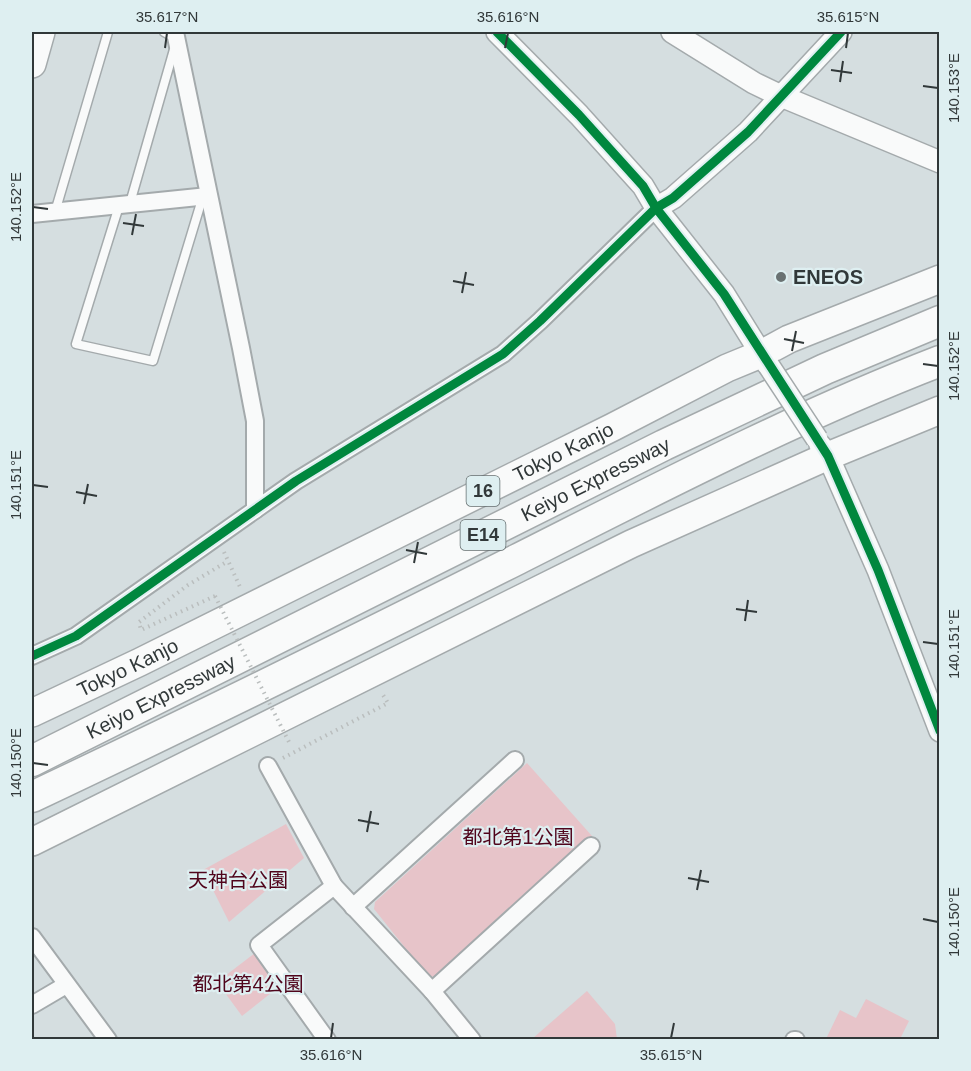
<svg xmlns="http://www.w3.org/2000/svg" width="971" height="1071" font-family="Helvetica,'Noto Sans JP',sans-serif">
<rect width="100%" height="100%" fill="#d5dee0"/>
<!-- green -->
<g fill="#e7c4c9">
<path d="M 527,763 L 592,836 L 434,977 L 427,975 L 374,909 L 375,902 Z"/>
<path d="M 286,824 L 304,858 L 229,922 L 203,870 Z"/>
<path d="M 255,953 L 280,986 L 242,1016 L 217,982 Z"/>
<path d="M 587,991 L 615,1024 L 617,1039 L 532,1039 Z"/>
<path d="M 866,999 L 909,1021 L 900,1039 L 826,1039 L 840,1010 L 856,1018 Z"/>
</g>
<g fill="none" stroke-linecap="round" stroke-linejoin="round">
<defs>
<g id="service">
<path d="M 130,203 L 177,39 L 164,32"/>
<path d="M 119,206 L 76,344 L 153,361 L 200,206 L 206,199"/>
<path d="M 55,212 L 108,32"/>
</g>
<g id="minor">
<path d="M 175,32 L 241,348 L 255,421 L 255,510"/>
<path d="M 32,214 L 208,196"/>
<path d="M 32,656 L 76,636 L 296,481 L 503,354 L 540,321 L 656,208"/>
<path d="M 268,766 L 334,886 L 432,991 L 472,1040"/>
<path d="M 353,907 L 515,760"/>
<path d="M 32,937 L 108,1040"/>
<path d="M 432,991 L 591,846"/>
<path d="M 32,1005 L 66,985"/>
<path d="M 327,1040 L 259,945 L 334,886"/>
<path d="M 794,1040 L 796,1040"/>
</g>
<g id="tertiary">
<path d="M 497,32 L 579,115 L 643,186 L 656,208 L 724,294 L 768,365"/>
<path d="M 672,32 L 754,83 L 781,96 L 940,162"/>
<path d="M 656,208 L 673,198 L 748,132 L 841,32"/>
<path d="M 820,445 L 828,456 L 878,570 L 940,731"/>
</g>
<g id="trunk">
<path d="M 32,64 L 41,32"/>
<path id="s1" d="M 32,713 L 140,662 L 613,427 L 727,368 L 761,354 L 789,339 L 940,279"/>
<path d="M 32,842 L 631,544 L 828,456 L 940,410"/>
</g>
<g id="motorway">
<path id="s2" d="M 32,761 L 664,445 L 825,369 L 940,321"/>
<path d="M 32,797 C 195,720 357,640 518,559 C 657,489 795,417 940,361"/>
</g>
</defs>
<!-- service casing -->
<use href="#service" stroke="#a4aaac" stroke-width="11"/>
<!-- minor casing -->
<use href="#minor" stroke="#a4aaac" stroke-width="20"/>
<!-- tertiary casing -->
<use href="#tertiary" stroke="#a4aaac" stroke-width="24"/>
<!-- trunk casing -->
<use href="#trunk" stroke="#a4aaac" stroke-width="30"/>
<!-- motorway casing -->
<use href="#motorway" stroke="#a4aaac" stroke-width="33"/>
<!-- path -->
<g stroke="#babebe" stroke-width="4" stroke-dasharray="1.5 4.5" stroke-linecap="butt">
<path d="M 224,552 L 241,589"/>
<path d="M 215,596 L 141,630 L 139,622 L 188,585 L 228,561"/>
<path d="M 283,758 L 388,703 L 383,695 L 381,696"/>
</g>
<!-- service -->
<use href="#service" stroke="#f9fafa" stroke-width="8"/>
<!-- minor -->
<use href="#minor" stroke="#f9fafa" stroke-width="16"/>
<!-- tertiary -->
<use href="#tertiary" stroke="#f9fafa" stroke-width="21"/>
<!-- trunk -->
<use href="#trunk" stroke="#f9fafa" stroke-width="27"/>
<!-- motorway -->
<use href="#motorway" stroke="#f9fafa" stroke-width="30"/>
<defs>
<path id="tertiary-bridge" d="M 769,366 L 817,439"/>
</defs>
<!-- tertiary-bridge casing -->
<use href="#tertiary-bridge" stroke="#a4aaac" stroke-width="24" stroke-linecap="butt"/>
<!-- path-bridge -->
<path stroke="#babebe" stroke-width="4" stroke-dasharray="1.5 4.5" stroke-linecap="butt" d="M 215,596 L 289,742"/>
<!-- tertiary-bridge -->
<use href="#tertiary-bridge" stroke="#f9fafa" stroke-width="21"/>
<defs>
<g id="cycleway">
<path d="M 497,32 L 579,115 L 643,186 L 656,208 L 724,294 L 828,456 L 878,570 L 940,731"/>
<path d="M 32,656 L 76,636 L 296,481 L 503,354 L 540,321 L 656,208 L 673,198 L 748,132 L 841,32"/>
</g>
</defs>
<!-- cycleway casing -->
<use href="#cycleway" stroke="#deeff1" stroke-width="13"/>
<!-- cycleway -->
<use href="#cycleway" stroke="#00873e" stroke-width="9"/>
</g>
<!-- ticks -->
<path fill="none" stroke="#313839" stroke-width="2" d="M 165,48 L 167,33M 505,48 L 508,33M 846,48 L 848,33M 831,70 L 852,73M 840,82 L 843,61M 923,86 L 938,88M 33,207 L 48,209M 123,223 L 144,226M 132,235 L 136,214M 453,281 L 474,285M 462,293 L 466,272M 784,339 L 804,343M 792,351 L 796,331M 923,364 L 938,366M 33,485 L 48,487M 76,492 L 97,496M 84,504 L 88,484M 406,550 L 427,554M 414,563 L 418,542M 736,609 L 757,612M 745,621 L 748,600M 923,642 L 938,644M 33,763 L 48,765M 358,820 L 379,824M 367,832 L 371,811M 688,878 L 709,882M 697,890 L 701,870M 923,919 L 938,922M 331,1038 L 333,1023M 671,1038 L 674,1023"/>
<!-- markers -->
<circle fill="#6a7273" stroke="#deeff1" stroke-width="2" cx="781" cy="277" r="6"/>
<g text-anchor="middle" stroke-width="4.5" stroke-linejoin="round" paint-order="stroke">
<!-- shield labels -->
<g fill="#deeff1" stroke="#656f70" stroke-width="1.5">
<rect x="466.5" y="476" width="33" height="30" rx="4.5"/>
<rect x="460.5" y="520" width="45" height="30" rx="4.5"/>
</g>
<g font-size="18" font-weight="bold" fill="#313839">
<text x="483" y="497">16</text>
<text x="483" y="541">E14</text>
</g>
<!-- poi labels -->
<g font-size="20" font-weight="bold" fill="#313839" stroke="#deeff1" text-anchor="start">
<text x="793" y="284">ENEOS</text>
</g>
<!-- street labels -->
<g font-size="20" fill="#313839" stroke="#deeff1">
<text dy="7" stroke="none"><textPath href="#s1" startOffset="592">Tokyo Kanjo</textPath></text>
<text dy="7" stroke="none"><textPath href="#s2" startOffset="630">Keiyo Expressway</textPath></text>
<text dy="7" stroke="none"><textPath href="#s1" startOffset="106">Tokyo Kanjo</textPath></text>
<text dy="7" stroke="none"><textPath href="#s2" startOffset="144">Keiyo Expressway</textPath></text>
</g>
<!-- park labels -->
<g font-size="20" fill="#50051c" stroke="#deeff1">
<text x="518" y="844">都北第1公園</text>
<text x="238" y="887">天神台公園</text>
<text x="248" y="991">都北第4公園</text>
</g>
</g>
<!-- border -->
<rect width="971" height="1071" fill="none" stroke="#deeff1" stroke-width="66"/>
<rect x="33" y="33" width="905" height="1005" fill="none" stroke="#313839" stroke-width="2"/>
<g font-size="15" text-anchor="middle" fill="#313839">
<text x="167" y="22">35.617°N</text>
<text x="508" y="22">35.616°N</text>
<text x="848" y="22">35.615°N</text>
<text transform="translate(954 88) rotate(-90)" y="5">140.153°E</text>
<text transform="translate(16 207) rotate(-90)" y="5">140.152°E</text>
<text transform="translate(954 366) rotate(-90)" y="5">140.152°E</text>
<text transform="translate(16 485) rotate(-90)" y="5">140.151°E</text>
<text transform="translate(954 644) rotate(-90)" y="5">140.151°E</text>
<text transform="translate(16 763) rotate(-90)" y="5">140.150°E</text>
<text transform="translate(954 922) rotate(-90)" y="5">140.150°E</text>
<text x="331" y="1060">35.616°N</text>
<text x="671" y="1060">35.615°N</text>
</g>
</svg>
